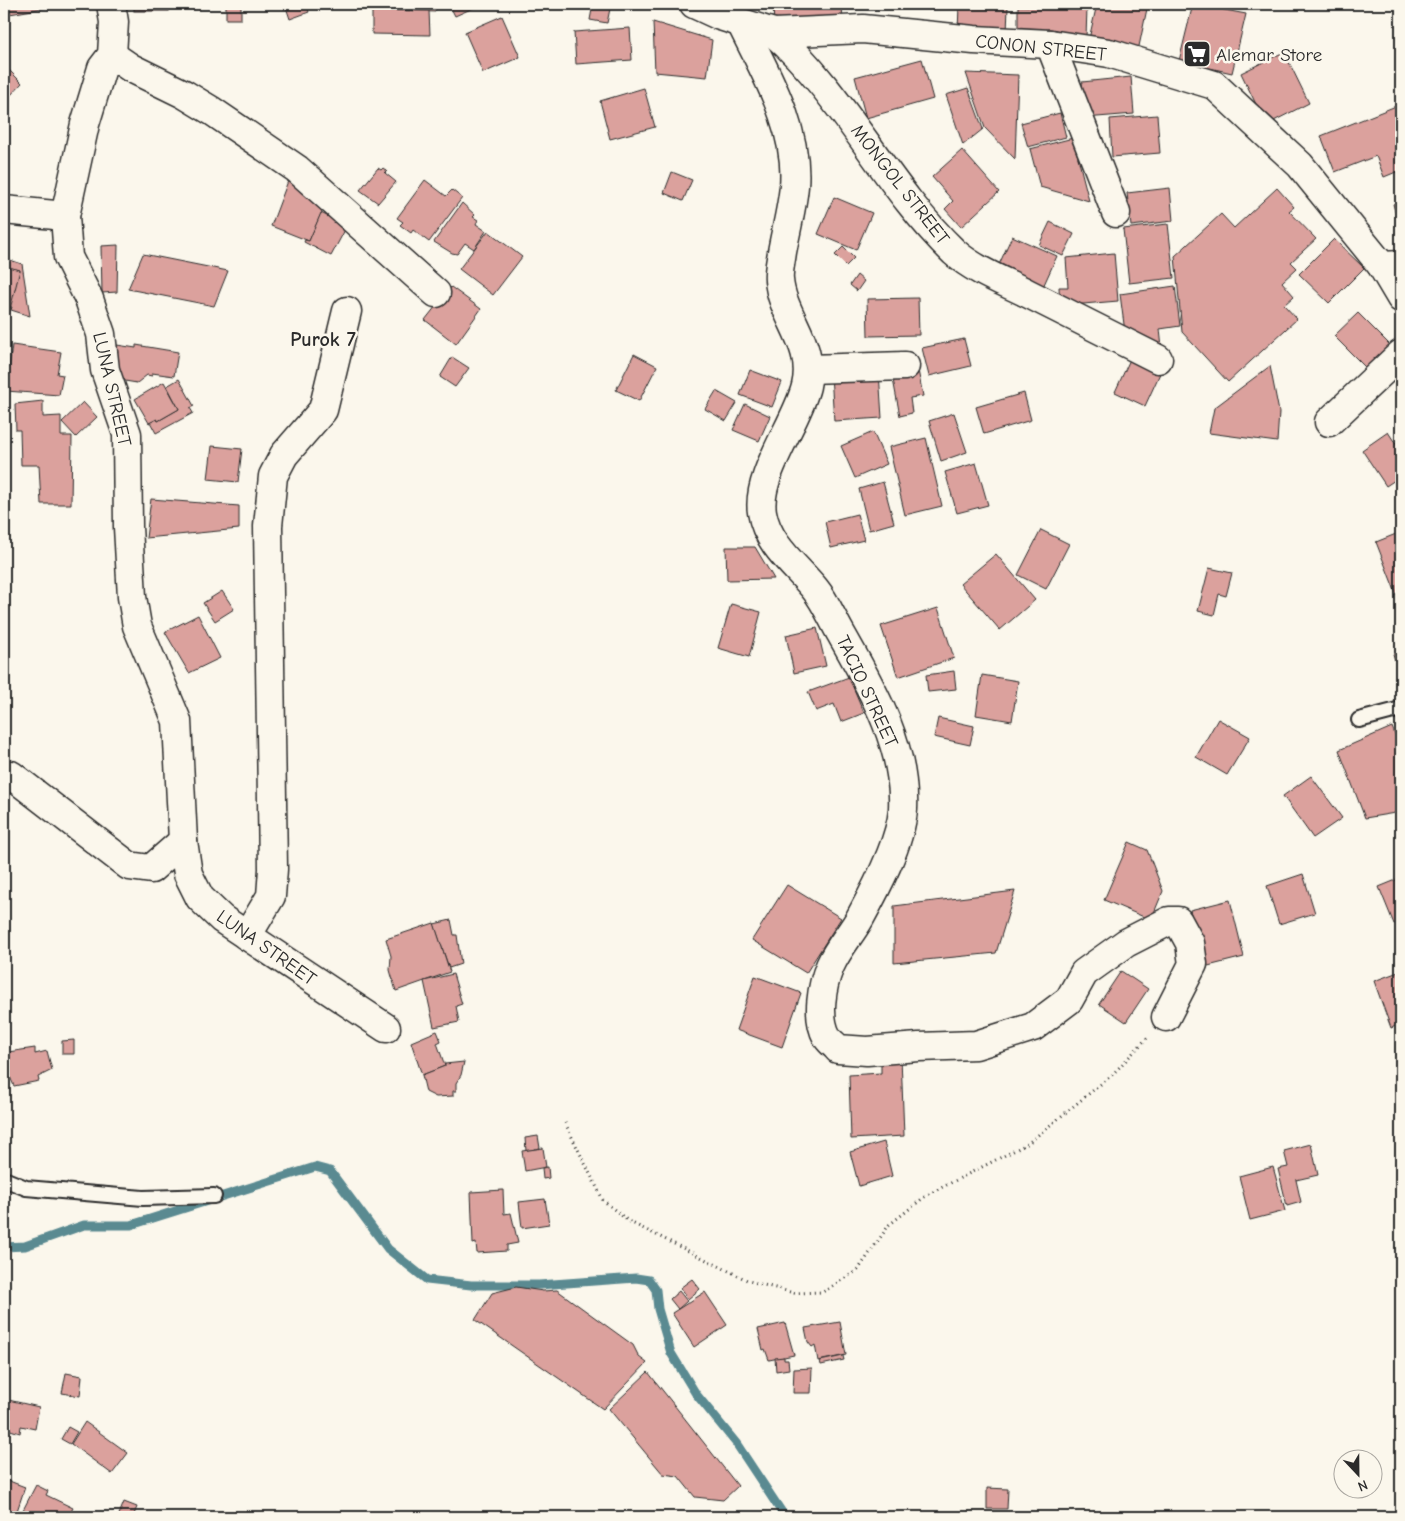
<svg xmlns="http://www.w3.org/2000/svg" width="1405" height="1521" font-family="'Comic Neue',sans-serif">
<rect width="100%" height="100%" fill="#fbf7ec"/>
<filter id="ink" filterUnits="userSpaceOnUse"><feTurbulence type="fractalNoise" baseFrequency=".02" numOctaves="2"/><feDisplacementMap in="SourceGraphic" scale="10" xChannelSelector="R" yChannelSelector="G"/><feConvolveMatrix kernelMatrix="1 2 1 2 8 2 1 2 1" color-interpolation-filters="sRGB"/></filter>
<g filter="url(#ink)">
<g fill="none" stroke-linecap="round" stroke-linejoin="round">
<!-- stream -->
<path stroke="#5a8a91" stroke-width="9" d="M 4,1247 L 25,1246 L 84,1225 L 131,1225 L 315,1167 L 330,1171 L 388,1249 L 427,1280 L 471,1285 L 539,1285 L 636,1278 L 649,1280 L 656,1290 L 658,1309 L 671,1353 L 696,1394 L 736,1443 L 785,1517"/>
</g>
<!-- building -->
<g fill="#dba19d" stroke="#2b2b2b">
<path d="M 4,4 L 43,4 L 44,8 L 4,15 Z"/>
<rect x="134" y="4" width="35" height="7"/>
<rect x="226" y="4" width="15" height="15"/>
<path d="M 285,4 L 314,4 L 307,6 L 309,12 L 290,19 Z"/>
<path d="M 390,4 L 435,4 L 435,12 L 390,10 Z"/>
<path d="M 449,4 L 482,4 L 455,16 Z"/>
<path d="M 593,4 L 611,4 L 607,23 L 590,20 Z"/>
<path d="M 773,4 L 842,4 L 843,25 L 774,26 Z"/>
<path d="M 1097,4 L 1148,4 L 1138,51 L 1089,39 Z"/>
<path d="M 1193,4 L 1246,14 L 1232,73 L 1179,61 Z"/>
<path d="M 959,5 L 1008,6 L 1007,33 L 958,32 Z"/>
<path d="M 1018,6 L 1087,8 L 1086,37 L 1018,35 Z"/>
<path d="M 372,10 L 429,11 L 430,35 L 372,34 Z"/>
<path d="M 502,16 L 520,57 L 483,73 L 465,32 Z"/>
<path d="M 653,22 L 712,40 L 707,77 L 655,72 Z"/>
<path d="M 630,28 L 632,60 L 576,64 L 574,32 Z"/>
<path d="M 1284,52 L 1309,103 L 1266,125 L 1241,73 Z"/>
<path d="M 922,59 L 933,99 L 866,118 L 855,77 Z"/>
<path d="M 8,69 L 22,83 L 9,97 L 4,92 L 4,74 Z"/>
<path d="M 966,73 L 1018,75 L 1015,159 L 985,128 Z"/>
<path d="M 1131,77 L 1134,114 L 1085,118 L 1082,82 Z"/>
<path d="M 644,88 L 655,127 L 610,139 L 600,101 Z"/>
<path d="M 968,88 L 983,129 L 963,145 L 946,95 Z"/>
<path d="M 1401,104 L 1401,170 L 1384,177 L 1376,156 L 1335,172 L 1321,136 Z"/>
<path d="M 1060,113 L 1066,137 L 1028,147 L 1021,123 Z"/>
<path d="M 1157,115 L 1160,153 L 1112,157 L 1110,119 Z"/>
<path d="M 1073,138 L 1089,201 L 1040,187 L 1030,149 Z"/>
<path d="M 962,150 L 999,192 L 961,227 L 945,209 L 953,201 L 932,177 Z"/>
<path d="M 378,168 L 381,170 L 383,168 L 387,171 L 385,173 L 396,182 L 378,203 L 360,190 Z"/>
<path d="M 672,172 L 692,180 L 683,201 L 664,193 Z"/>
<path d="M 425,180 L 446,196 L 452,190 L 462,198 L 429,242 L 413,230 L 411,233 L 400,225 L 403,222 L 397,218 Z"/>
<path d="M 288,181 L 328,198 L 309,241 L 271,226 Z"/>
<path d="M 1170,188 L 1173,221 L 1131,226 L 1127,193 Z"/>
<path d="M 1277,188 L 1294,207 L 1289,211 L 1316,239 L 1291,262 L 1297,268 L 1282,282 L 1294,296 L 1284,305 L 1297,319 L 1228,382 L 1182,332 L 1175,256 L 1221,214 L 1234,228 Z"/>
<path d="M 834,197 L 872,213 L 856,250 L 818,234 Z"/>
<path d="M 1401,201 L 1401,225 L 1399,226 L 1393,204 Z"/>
<path d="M 462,203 L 475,215 L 473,217 L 478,220 L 476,224 L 486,231 L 474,249 L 465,243 L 457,254 L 452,253 L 434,242 Z"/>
<path d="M 321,213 L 347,226 L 331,256 L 304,242 L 305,240 L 309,241 Z"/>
<path d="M 1050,222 L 1074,234 L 1063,256 L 1039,245 Z"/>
<path d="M 1168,224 L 1174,278 L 1129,283 L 1123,229 Z"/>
<path d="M 488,231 L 522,257 L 493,295 L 459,269 Z"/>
<path d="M 1012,236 L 1057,256 L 1042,289 L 997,269 Z"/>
<path d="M 1334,239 L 1364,268 L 1329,303 L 1299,274 Z"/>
<path d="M 118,245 L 117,292 L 102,293 L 101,246 Z"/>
<path d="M 843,247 L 854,258 L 846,266 L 835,255 Z"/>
<path d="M 1114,253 L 1118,301 L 1060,306 L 1059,287 L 1068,287 L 1066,258 Z"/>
<path d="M 143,254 L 228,271 L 214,306 L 128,289 Z"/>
<path d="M 4,258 L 22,264 L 30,316 L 11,310 L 12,307 L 9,307 L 20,270 L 4,266 Z"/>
<path d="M 4,266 L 20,270 L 7,321 L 4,320 Z"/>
<path d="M 857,275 L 864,281 L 857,291 L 850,285 Z"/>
<path d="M 1175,286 L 1180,326 L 1160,329 L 1162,348 L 1125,332 L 1120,294 Z"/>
<path d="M 451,287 L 481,309 L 456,344 L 425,320 Z"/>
<path d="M 918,298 L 919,335 L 868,336 L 867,299 Z"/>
<path d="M 1358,313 L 1391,346 L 1367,369 L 1334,336 Z"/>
<path d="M 964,339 L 971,366 L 929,376 L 922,348 Z"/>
<path d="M 12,345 L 61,352 L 57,374 L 63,375 L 59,395 L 6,391 Z"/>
<path d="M 117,345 L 136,348 L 136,345 L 178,352 L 174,376 L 152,373 L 152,376 L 147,375 L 137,383 L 125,381 L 119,371 L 114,356 Z"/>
<path d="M 634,354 L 657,366 L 639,401 L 616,390 Z"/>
<path d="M 1132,355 L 1162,369 L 1145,406 L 1115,392 Z"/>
<path d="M 452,357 L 469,368 L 455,387 L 440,377 Z"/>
<path d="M 1270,366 L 1279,412 L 1277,442 L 1209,433 L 1214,408 Z"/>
<path d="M 750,370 L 782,382 L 772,407 L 740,395 Z"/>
<path d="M 918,370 L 923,396 L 910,398 L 912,413 L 900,416 L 892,374 Z"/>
<path d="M 879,372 L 882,418 L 834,421 L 831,375 Z"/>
<path d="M 179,379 L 194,406 L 190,408 L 193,413 L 156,433 L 150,422 L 157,419 L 158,421 L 179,409 L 167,386 Z"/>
<path d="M 164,382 L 179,409 L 158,421 L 157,419 L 149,423 L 135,399 Z"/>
<path d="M 716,391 L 737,403 L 726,421 L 705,409 Z"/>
<path d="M 1024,393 L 1031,420 L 984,434 L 976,407 Z"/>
<path d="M 43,401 L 43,417 L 61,416 L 61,436 L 72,436 L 71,504 L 41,504 L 39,465 L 21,465 L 20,430 L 16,430 L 15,404 Z"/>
<path d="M 83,402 L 97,417 L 76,437 L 62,422 Z"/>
<path d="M 745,404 L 770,416 L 759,441 L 733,430 Z"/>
<path d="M 954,413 L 967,452 L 941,461 L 929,421 Z"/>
<path d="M 873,432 L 887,464 L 855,478 L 841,446 Z"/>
<path d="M 1388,432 L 1401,452 L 1401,476 L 1386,486 L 1362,450 Z"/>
<path d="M 926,438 L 942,506 L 905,515 L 889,447 Z"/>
<path d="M 212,446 L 242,449 L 238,482 L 208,479 Z"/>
<path d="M 976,463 L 988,505 L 957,513 L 945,472 Z"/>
<path d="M 883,482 L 894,523 L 869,530 L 859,489 Z"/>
<path d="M 151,499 L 239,506 L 239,529 L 146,538 Z"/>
<path d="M 857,514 L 864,540 L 831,548 L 825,522 Z"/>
<path d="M 1041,530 L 1069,544 L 1046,589 L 1018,575 Z"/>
<path d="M 1401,532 L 1401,594 L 1397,596 L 1376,542 Z"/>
<path d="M 726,547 L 755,547 L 774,579 L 727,580 Z"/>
<path d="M 996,554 L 1035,600 L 1000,630 L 960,584 Z"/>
<path d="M 1209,568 L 1232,573 L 1226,596 L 1219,594 L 1214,615 L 1198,611 Z"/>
<path d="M 222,591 L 234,609 L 215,621 L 203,603 Z"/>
<path d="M 731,604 L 761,612 L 749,657 L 718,648 Z"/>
<path d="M 938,608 L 954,658 L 898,677 L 881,626 Z"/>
<path d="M 198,615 L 220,658 L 189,673 L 165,632 Z"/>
<path d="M 817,628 L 826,666 L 794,673 L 786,635 Z"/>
<path d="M 1401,651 L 1401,678 L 1393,654 Z"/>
<path d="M 954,671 L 956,689 L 928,692 L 926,675 Z"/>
<path d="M 982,675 L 1018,681 L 1012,721 L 976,715 Z"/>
<path d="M 849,677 L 864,713 L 841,722 L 834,704 L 816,711 L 808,692 Z"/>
<path d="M 938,718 L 974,726 L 970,745 L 934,737 Z"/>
<path d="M 1218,719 L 1250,737 L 1227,775 L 1196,757 Z"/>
<path d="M 1392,727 L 1401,750 L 1401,812 L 1365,818 L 1339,750 Z"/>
<path d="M 1311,776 L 1342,818 L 1313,838 L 1283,796 Z"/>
<path d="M 1129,842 L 1147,850 L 1163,891 L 1151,920 L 1104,900 Z"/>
<path d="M 1303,874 L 1315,913 L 1279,924 L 1267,886 Z"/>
<path d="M 1401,878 L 1401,922 L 1394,924 L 1379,887 Z"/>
<path d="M 787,885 L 841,918 L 806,973 L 752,940 Z"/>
<path d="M 1015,891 L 996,953 L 894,963 L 894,906 Z"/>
<path d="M 1230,900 L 1244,957 L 1204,967 L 1190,910 Z"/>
<path d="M 451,920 L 454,935 L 457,935 L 461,964 L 449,968 L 434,924 Z"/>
<path d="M 434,923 L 450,972 L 396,991 L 390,970 L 391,956 L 386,939 Z"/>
<path d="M 1121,971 L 1148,989 L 1126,1022 L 1099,1004 Z"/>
<path d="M 1401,971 L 1401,1024 L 1391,1028 L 1374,981 Z"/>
<path d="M 453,974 L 462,1004 L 456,1006 L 459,1022 L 434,1027 L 424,981 Z"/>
<path d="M 755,976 L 801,993 L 782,1047 L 736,1030 Z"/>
<path d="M 437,1031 L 441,1041 L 437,1043 L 445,1066 L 422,1075 L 411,1042 Z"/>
<path d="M 74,1040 L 74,1054 L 62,1054 L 62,1041 Z"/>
<path d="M 35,1048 L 35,1054 L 47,1051 L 52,1070 L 38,1077 L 39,1081 L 14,1086 L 10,1077 L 8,1052 Z"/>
<path d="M 901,1057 L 904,1136 L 851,1139 L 849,1075 L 881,1073 L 881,1058 Z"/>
<path d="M 464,1062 L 461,1075 L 456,1083 L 456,1091 L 453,1091 L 453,1096 L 436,1097 L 426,1092 L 422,1075 L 445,1066 L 445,1064 Z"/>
<path d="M 538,1136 L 540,1148 L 526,1151 L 525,1138 Z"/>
<path d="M 884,1142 L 892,1176 L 859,1186 L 850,1152 Z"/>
<path d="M 1311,1144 L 1318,1175 L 1296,1180 L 1301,1202 L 1287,1206 L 1278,1169 L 1288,1167 L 1284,1151 Z"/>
<path d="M 543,1148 L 546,1167 L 525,1171 L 522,1151 Z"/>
<path d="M 548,1167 L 549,1178 L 543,1179 L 542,1168 Z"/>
<path d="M 1273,1167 L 1285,1211 L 1250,1220 L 1239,1176 Z"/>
<path d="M 503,1190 L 504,1214 L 511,1213 L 518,1243 L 507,1245 L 507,1251 L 477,1253 L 476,1243 L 473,1244 L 471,1192 Z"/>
<path d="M 545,1199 L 549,1224 L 522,1228 L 519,1202 Z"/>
<path d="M 692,1279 L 700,1289 L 688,1299 L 680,1288 Z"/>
<path d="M 516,1287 L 543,1291 L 557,1290 L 633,1345 L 639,1357 L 647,1363 L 603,1409 L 475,1320 L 492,1293 Z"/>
<path d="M 679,1291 L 687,1301 L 678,1309 L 670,1299 Z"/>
<path d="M 705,1292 L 727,1325 L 694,1347 L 672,1313 Z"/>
<path d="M 840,1322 L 846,1355 L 818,1361 L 815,1345 L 812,1347 L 808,1342 L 805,1328 Z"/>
<path d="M 785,1323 L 794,1355 L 769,1360 L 765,1349 L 763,1350 L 758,1329 Z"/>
<path d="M 843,1356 L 844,1360 L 821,1365 L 820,1361 Z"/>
<path d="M 784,1357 L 784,1360 L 788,1360 L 789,1369 L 776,1371 L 775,1358 Z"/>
<path d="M 812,1368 L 811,1393 L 793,1393 L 794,1369 Z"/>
<path d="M 648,1372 L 738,1486 L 723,1500 L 695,1497 L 678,1476 L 663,1474 L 609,1409 Z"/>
<path d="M 66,1373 L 82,1376 L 80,1396 L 62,1393 Z"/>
<path d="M 4,1399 L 39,1407 L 35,1429 L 21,1426 L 20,1433 L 4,1428 Z"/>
<path d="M 85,1422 L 128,1453 L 112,1474 L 71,1444 Z"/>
<path d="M 68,1427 L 77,1432 L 70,1444 L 61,1439 Z"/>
<path d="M 4,1479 L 25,1487 L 15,1517 L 4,1517 Z"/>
<path d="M 36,1485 L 48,1491 L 46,1495 L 73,1508 L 68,1517 L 15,1517 L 17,1510 L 22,1512 Z"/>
<path d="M 987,1488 L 1008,1489 L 1007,1509 L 987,1509 Z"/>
<path d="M 124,1502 L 137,1507 L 133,1517 L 118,1517 Z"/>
</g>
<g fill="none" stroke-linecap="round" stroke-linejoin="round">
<defs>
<g id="lane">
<path d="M 1359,720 L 1401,709"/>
<path d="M 4,1179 L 26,1188 L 143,1198 L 214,1196"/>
</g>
<g id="street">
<path d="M 111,4 L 114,22 L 112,55 L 102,68 L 85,124 L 65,216 L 68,257 L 89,299 L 101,334 L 105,370 L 127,434 L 128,527 L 132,597 L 137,626 L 177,721 L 183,841 L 188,874 L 200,898 L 222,919 L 386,1028"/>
<path d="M 694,4 L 720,16 L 774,33 L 863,29 L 974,40 L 1050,44 L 1109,53 L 1214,85 L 1300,165 L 1382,266 L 1401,265"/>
<path d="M 741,23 C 765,73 799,128 794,186 C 792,208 786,230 782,252 C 781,261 778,271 779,280 C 782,317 816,345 806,386 C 798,421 756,475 762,512 C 767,544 795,565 815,589 C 825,601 832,618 840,632 C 871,687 906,745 903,809 C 901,842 876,889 860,918 C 851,934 838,948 830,966 C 822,985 816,1017 827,1037 C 829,1041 835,1045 838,1049 L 867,1051 L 919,1047 L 976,1045 L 1033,1027 L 1069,1000 L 1084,973 L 1126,943 L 1169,921 L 1178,921 L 1190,943 L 1193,964 L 1166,1017"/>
<path d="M 774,33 C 845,96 885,186 954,252 C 974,270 1003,281 1027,293 C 1070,315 1114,337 1158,359"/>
<path d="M 1050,44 L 1116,213"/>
<path d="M 112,55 L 131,68 L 184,94 L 212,111 L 297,169 L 436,293"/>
<path d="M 4,210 L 65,216"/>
<path d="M 1382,266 L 1401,298"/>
<path d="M 809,369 L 905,366"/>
<path d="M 1329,422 L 1401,354"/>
<path d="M 11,775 L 129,866 L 151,869 L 183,841"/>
<path d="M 247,936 L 271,896 L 273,869 L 268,526 L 273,476 L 284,455 L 323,410 L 347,311"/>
</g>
</defs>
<!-- lane casing -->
<use href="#lane" stroke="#2b2b2b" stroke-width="18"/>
<!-- street casing -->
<use href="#street" stroke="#2b2b2b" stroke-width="31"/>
<!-- path -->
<path stroke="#2b2b2b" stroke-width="3" stroke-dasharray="1 4" stroke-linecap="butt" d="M 565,1123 L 603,1200 L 628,1221 L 749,1281 L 794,1293 L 823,1292 L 858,1270 L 889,1225 L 927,1195 L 1027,1144 L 1112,1075 L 1148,1037"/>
<!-- lane -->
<use href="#lane" stroke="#fbf7ec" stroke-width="14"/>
<!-- street -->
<use href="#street" stroke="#fbf7ec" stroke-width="28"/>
</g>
</g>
<!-- icons -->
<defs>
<symbol id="supermarket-square" viewBox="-11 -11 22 22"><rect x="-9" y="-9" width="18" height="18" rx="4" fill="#2b2b2b" stroke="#fbf7ec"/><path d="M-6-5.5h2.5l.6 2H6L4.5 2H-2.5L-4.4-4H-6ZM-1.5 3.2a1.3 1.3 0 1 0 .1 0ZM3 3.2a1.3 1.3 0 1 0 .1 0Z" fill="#fff"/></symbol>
</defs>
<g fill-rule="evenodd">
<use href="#supermarket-square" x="1181" y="38" width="32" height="32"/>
</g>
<g text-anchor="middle" stroke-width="5" stroke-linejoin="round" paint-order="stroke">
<!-- street labels -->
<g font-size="19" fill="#2b2b2b" stroke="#fbf7ec">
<text transform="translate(1041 47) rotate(6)" y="7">CONON STREET</text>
<text transform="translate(901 184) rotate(52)" y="7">MONGOL STREET</text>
<text transform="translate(113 389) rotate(77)" y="7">LUNA STREET</text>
<text transform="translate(868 691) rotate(65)" y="7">TACIO STREET</text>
<text transform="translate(267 947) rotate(35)" y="7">LUNA STREET</text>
</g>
<!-- poi labels -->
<g font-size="19" fill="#2b2b2b" stroke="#fbf7ec" text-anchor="start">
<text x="1216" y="61">Alemar Store</text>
</g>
<!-- neighbourhood labels -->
<g font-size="20" font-weight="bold" fill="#2b2b2b" stroke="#fbf7ec">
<text x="323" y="346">Purok 7</text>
</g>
</g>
<!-- margin -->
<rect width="1405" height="1521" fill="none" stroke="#fbf7ec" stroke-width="20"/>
<rect x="10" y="10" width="1385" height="1501" fill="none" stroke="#2b2b2b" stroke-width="2" filter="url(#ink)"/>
<!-- north arrow -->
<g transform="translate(1358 1474) rotate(158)"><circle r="24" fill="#fbf7ec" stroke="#a8a59f"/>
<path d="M0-4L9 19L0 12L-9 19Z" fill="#2b2b2b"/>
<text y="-8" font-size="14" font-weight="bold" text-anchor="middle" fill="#2b2b2b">N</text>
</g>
</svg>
